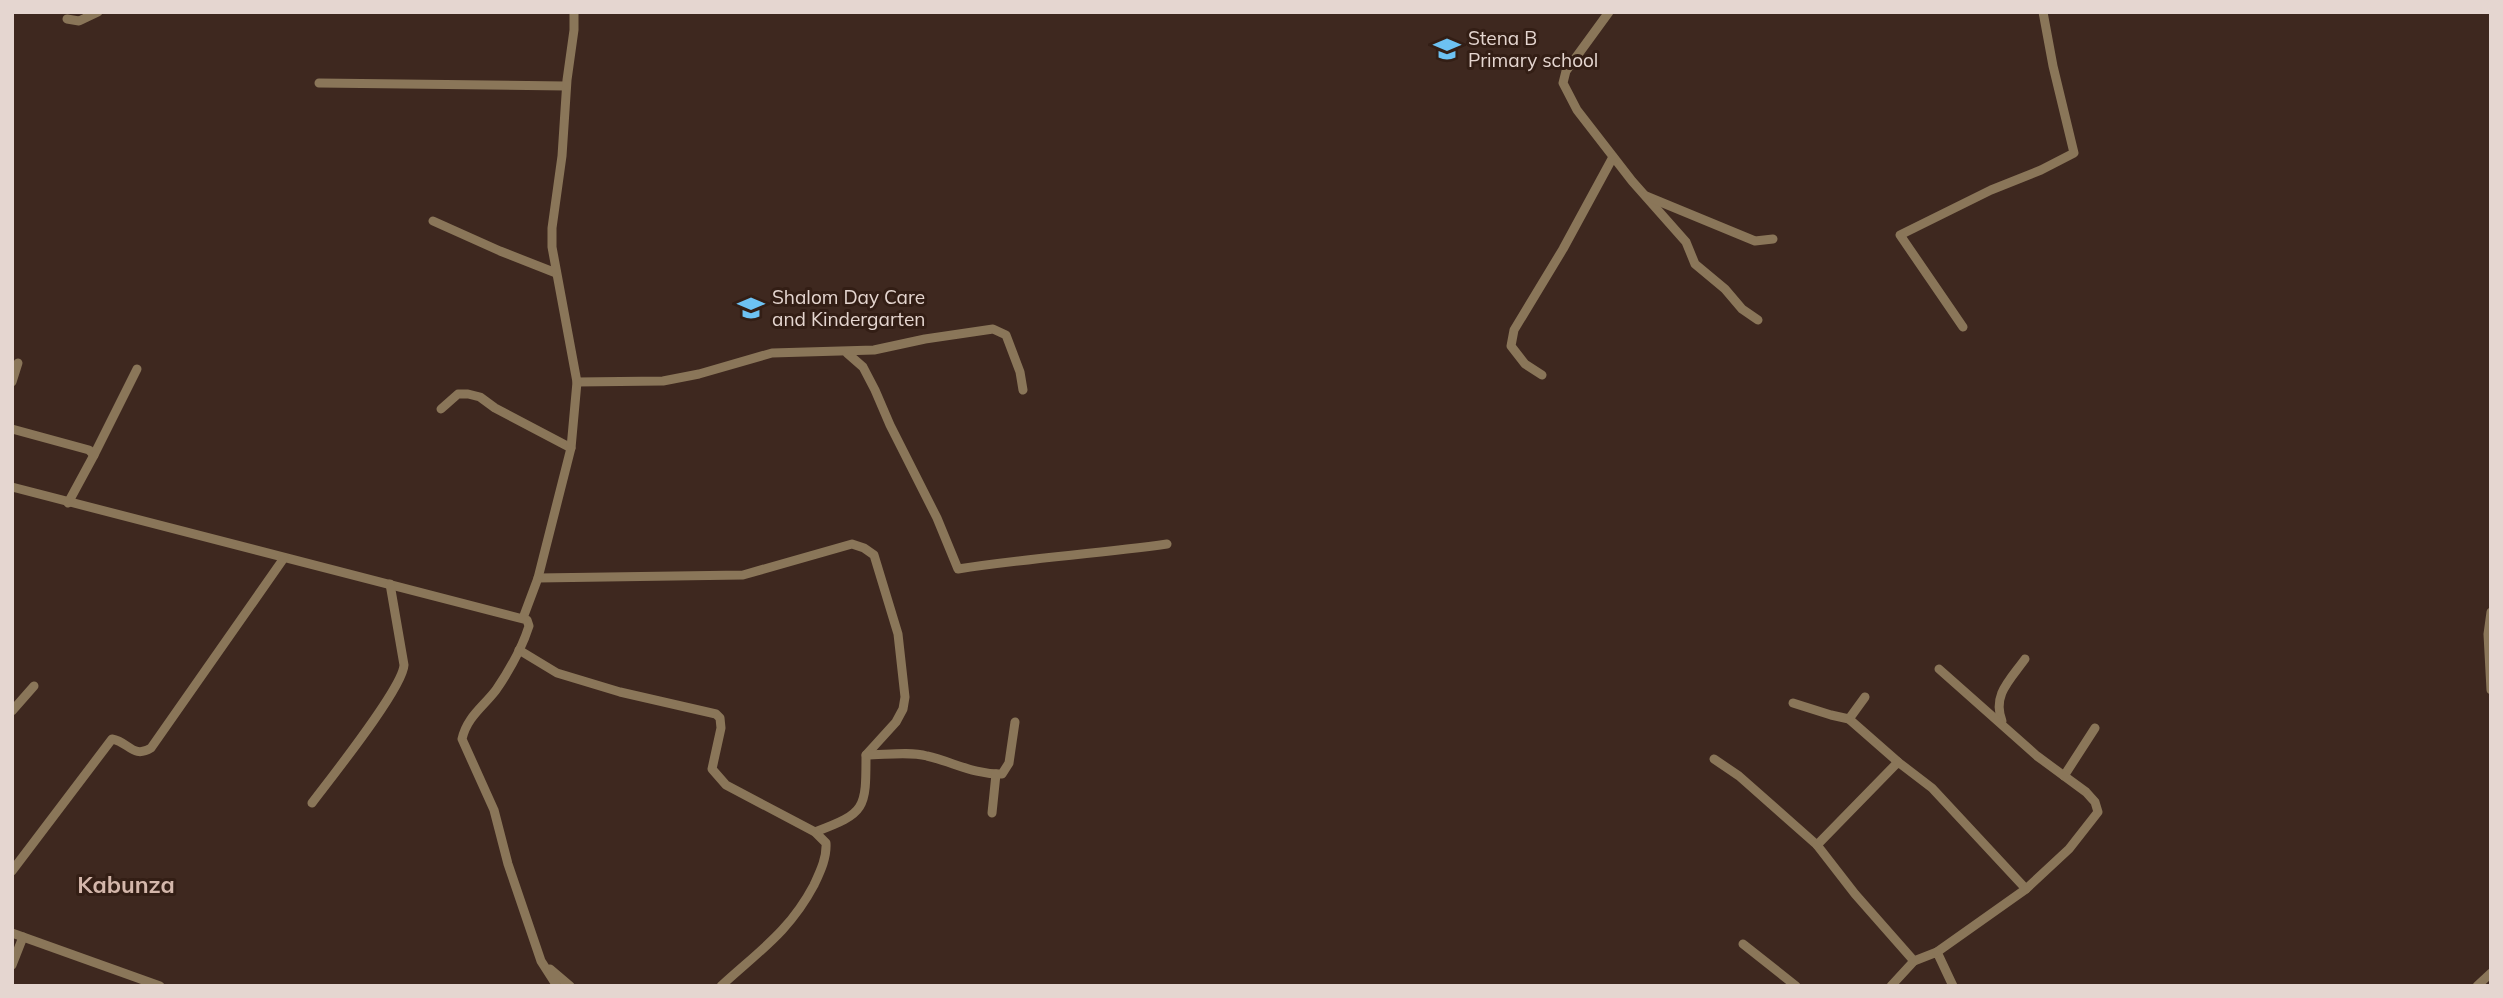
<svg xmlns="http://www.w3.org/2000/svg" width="2503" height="998" font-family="Mulish,sans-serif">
<rect width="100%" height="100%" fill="#3e281f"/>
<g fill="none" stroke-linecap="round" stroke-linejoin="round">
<!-- minor -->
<g stroke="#8a7659" stroke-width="9">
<path d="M 1609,12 L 1566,71 L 1563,83 L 1577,110 L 1632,181 L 1686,242 L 1695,264 L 1725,289 L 1742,309 L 1758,320"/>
<path d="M 67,19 L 79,21 L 98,12"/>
<path d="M 319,83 L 566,86"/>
<path d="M 1646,196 L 1755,241 L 1773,239"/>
<path d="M 433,221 L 500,251 L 556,273"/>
<path d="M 1963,327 L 1900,235 L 1991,190 L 2041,170 L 2074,153 L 2053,66 L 2043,12"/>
<path d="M 847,353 L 863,367 L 875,390 L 890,425 L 937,518 L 958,569 C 1027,558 1097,554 1167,544"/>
<path d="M 1542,375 L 1525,364 L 1511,346 L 1514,330 L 1563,249 L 1613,157"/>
<path d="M 12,382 L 18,363"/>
<path d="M 577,382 L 663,381 L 699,374 L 772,353 L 874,350 L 925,339 L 993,329 L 1006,335 L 1020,372 L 1023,390"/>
<path d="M 441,409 L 458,394 L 468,394 L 480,397 L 495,408 L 571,448"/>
<path d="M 12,429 L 89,450 L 94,455"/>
<path d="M 12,487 L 527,620 L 529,626 C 522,648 509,671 496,690 C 483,707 467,717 462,739 L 494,810 L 508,864 L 541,961 L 557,986"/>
<path d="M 68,503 L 94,455 L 137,369"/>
<path d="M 538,578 L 743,575 L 852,544 L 864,548 L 874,555 L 898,634 L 905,697 L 903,709 L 896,722 L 866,755 C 866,809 866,813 815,832"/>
<path d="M 2491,612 L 2488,634 L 2491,690"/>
<path d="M 523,618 L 538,578 L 571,448 L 577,382 L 552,247 L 552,228 L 562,156 L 567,80 L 574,30 L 574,12"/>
<path d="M 519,650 L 557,673 L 620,692 L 716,714 L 720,718 L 721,728 L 712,769 L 726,785 L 815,832 L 826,843 C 827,858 820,872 814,885 C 789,932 759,951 721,986"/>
<path d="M 1865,697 L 1849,719 L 1898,762"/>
<path d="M 1793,703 L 1831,715 L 1849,719"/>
<path d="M 12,711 L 34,686"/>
<path d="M 2002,721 C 1992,695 2010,680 2025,659"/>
<path d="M 866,755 C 885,755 909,751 927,756 C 953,762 975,775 1002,774 L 1009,763 L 1015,722"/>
<path d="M 1714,759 L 1739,776 L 1817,845 L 1855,894 L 1914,961 L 1937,952 L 1953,986"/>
<path d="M 2064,776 L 2095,728"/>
<path d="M 312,803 C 330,779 403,688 404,665 L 390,584"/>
<path d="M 992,813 L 996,774"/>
<path d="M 1817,845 L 1898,762 L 1932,788 L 2026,889"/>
<path d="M 12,871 L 112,739 C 129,742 133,759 151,748 L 284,558"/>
<path d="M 12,933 L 160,986"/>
<path d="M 1743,944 L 1796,986"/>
<path d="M 1937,952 L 2026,889 L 2069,849 L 2098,812 L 2095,802 L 2086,792 L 2037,756 L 1939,669"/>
<path d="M 12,965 L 23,937"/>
<path d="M 550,969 L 570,986"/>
<path d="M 1891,986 L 1914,961"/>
<path d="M 2477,986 L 2491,973"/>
</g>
</g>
<!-- icons -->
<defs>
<symbol id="school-bare" viewBox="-9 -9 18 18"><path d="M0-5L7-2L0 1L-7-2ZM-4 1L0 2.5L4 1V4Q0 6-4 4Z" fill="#6dc2f3" stroke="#331e15" stroke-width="2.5" paint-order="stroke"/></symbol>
</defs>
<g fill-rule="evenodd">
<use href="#school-bare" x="1428" y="30" width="38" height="38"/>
<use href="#school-bare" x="732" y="289" width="38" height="38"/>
</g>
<g text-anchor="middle" stroke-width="6" stroke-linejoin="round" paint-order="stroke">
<!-- poi labels -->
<g font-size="19" fill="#e5d6d0" stroke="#331e15" text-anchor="start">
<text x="1468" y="45">Stena B<tspan x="1468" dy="22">Primary school</tspan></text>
<text x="772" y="304">Shalom Day Care<tspan x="772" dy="22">and Kindergarten</tspan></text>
</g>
<!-- quarter labels -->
<g font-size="23" font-weight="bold" fill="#d4b7ab" stroke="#331e15">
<text x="126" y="893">Kabunza</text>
</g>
</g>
<!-- border -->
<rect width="2503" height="998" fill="none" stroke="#e5d6d0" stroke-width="28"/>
</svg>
